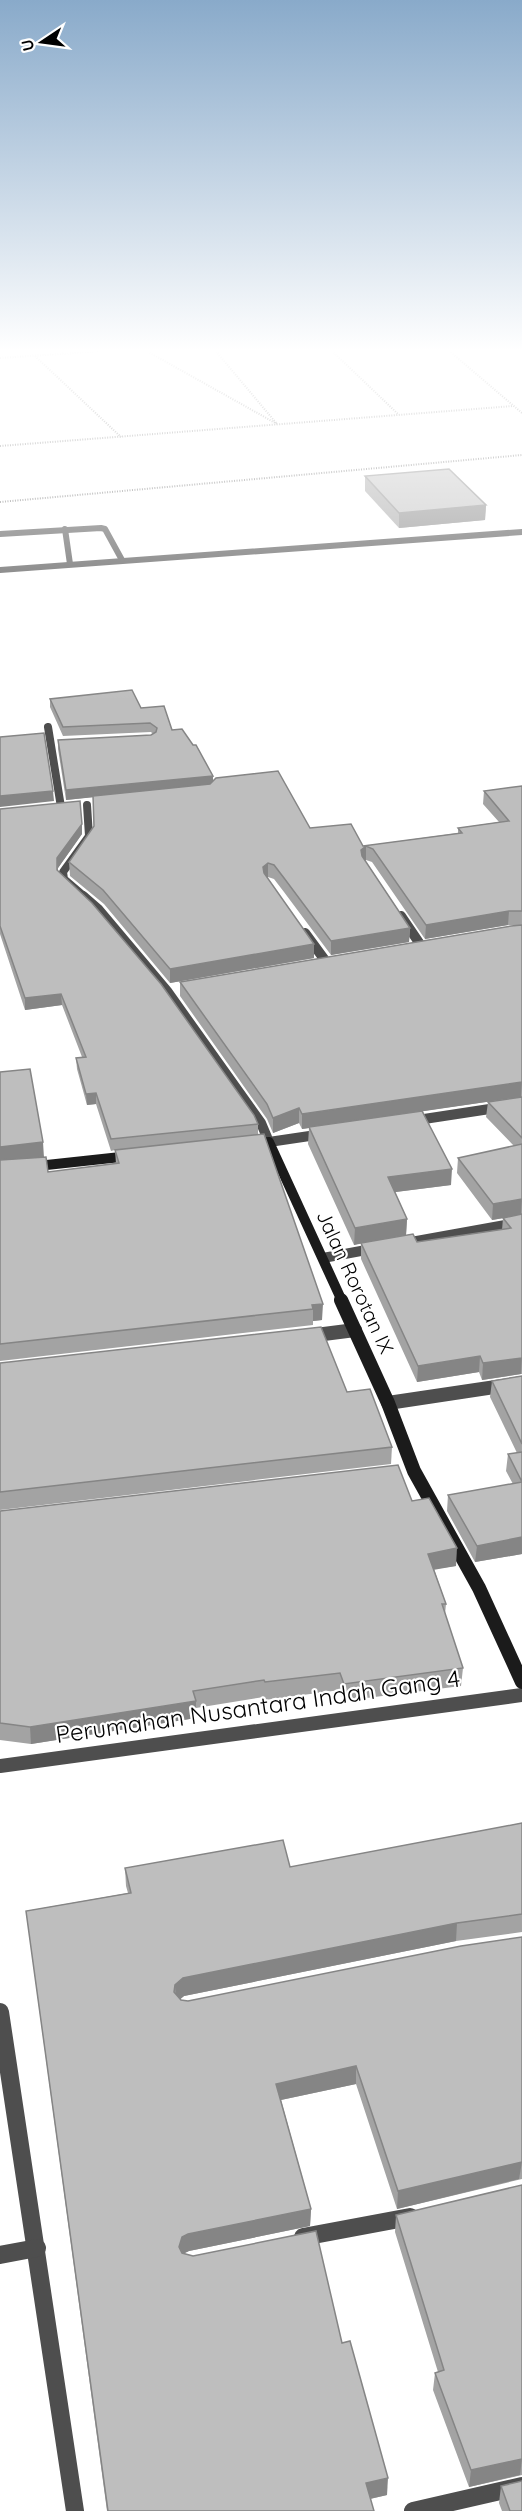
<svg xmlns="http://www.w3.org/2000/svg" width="522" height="2511" font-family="Quicksand,sans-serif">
<rect width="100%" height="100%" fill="#fff"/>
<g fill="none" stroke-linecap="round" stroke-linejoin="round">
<!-- path -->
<g stroke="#707070" stroke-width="2" stroke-dasharray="1 1.5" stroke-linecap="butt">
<path d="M 143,349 L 277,424 L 214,349"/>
<path d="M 330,349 L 398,414"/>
<path d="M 447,349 L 522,413"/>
<path d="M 35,356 L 121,437"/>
<path d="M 0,358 L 131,349"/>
<path d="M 0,446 L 513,406"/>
<path d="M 0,502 L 522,455"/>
</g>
<!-- lane-far1 -->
<g stroke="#4e4e4e" stroke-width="6">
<path d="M 65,529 L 70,564"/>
<path d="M 0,534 L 101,528 L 105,529 L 122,560"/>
<path d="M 0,570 L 522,532"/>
</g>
<!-- lane -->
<path stroke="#4e4e4e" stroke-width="14" d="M 388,1403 L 522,1383"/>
<!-- street-far3 -->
<g stroke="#4e4e4e" stroke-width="8">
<path d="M 48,727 L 61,807"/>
<path d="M 85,897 L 64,879 L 63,872 L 89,836 L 87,805"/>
</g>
<!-- street-far2 -->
<g stroke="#4e4e4e" stroke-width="10">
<path d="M 83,896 L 98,909 L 167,991 L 261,1123 L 269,1142 L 323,1134"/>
<path d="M 401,916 L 422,947"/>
<path d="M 305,933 L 327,963"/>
<path d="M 411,1121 L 522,1104"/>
<path d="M 400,1244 L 522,1222"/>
<path d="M 323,1258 L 377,1248"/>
</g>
<!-- street-far1 -->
<g stroke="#4e4e4e" stroke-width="14">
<path d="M 308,1336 L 355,1330"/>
<path d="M 0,1766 L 522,1695"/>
</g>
<!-- street -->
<g stroke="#4e4e4e" stroke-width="18">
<path d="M 0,2012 L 75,2511"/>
<path d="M 303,2237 L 410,2217"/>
<path d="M 0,2255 L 37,2248"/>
<path d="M 413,2511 L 522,2486"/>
</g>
<!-- secondary-far1 -->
<g stroke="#1b1b1b" stroke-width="10">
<path d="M 252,1144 L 269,1142 L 342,1301"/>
<path d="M 0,1170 L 130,1156"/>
</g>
<!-- secondary -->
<path stroke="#1b1b1b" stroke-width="14" d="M 341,1300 L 388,1403 L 414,1471 L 479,1588 L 522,1682"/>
</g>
<!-- wall -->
<g fill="#a3a3a3" fill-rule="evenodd">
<path d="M 365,476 L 486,505 L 485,520 L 399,528 L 365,491 Z"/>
<path d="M 50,699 L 141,708 L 172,730 L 213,782 L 310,828 L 363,846 L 458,833 L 458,828 L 499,822 L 483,804 L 484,791 L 522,786 L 522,925 L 508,925 L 425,939 L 372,862 L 366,860 L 365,860 L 410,928 L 409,942 L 331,955 L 284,892 L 274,879 L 268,877 L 267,877 L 314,944 L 314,958 L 170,983 L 104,904 L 70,876 L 69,862 L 94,826 L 93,797 L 66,800 L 58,749 L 58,740 L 151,735 L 153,734 L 151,732 L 63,736 L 50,707 Z"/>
<path d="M 0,809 L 82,834 L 58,868 L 58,871 L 258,1124 L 258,1135 L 322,1320 L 313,1321 L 313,1325 L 0,1361 L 0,1072 L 44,1157 L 48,1172 L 116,1164 L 115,1150 L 111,1151 L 96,1104 L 87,1105 L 77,1069 L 76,1058 L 82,1057 L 62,1005 L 25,1010 L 0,934 Z"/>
<path d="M 522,925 L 522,1374 L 521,1374 L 482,1380 L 479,1372 L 417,1382 L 361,1259 L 361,1243 L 354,1245 L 308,1144 L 309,1128 L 302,1129 L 299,1123 L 273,1133 L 267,1119 L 180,996 L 180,982 ZM 521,1097 L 488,1102 L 486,1117 L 514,1146 L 458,1158 L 457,1173 L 492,1220 L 503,1218 L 502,1230 L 417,1242 L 406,1235 L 407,1219 L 395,1192 L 451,1185 L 423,1111 Z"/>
<path d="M 0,1363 L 347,1392 L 392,1447 L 391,1464 L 0,1510 Z"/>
<path d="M 522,1376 L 522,1554 L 475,1562 L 447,1511 L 448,1495 L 513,1484 L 506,1471 L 508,1454 L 517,1453 L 490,1397 L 492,1381 Z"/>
<path d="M 412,1501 L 456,1566 L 434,1569 L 446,1604 L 445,1614 L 463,1668 L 461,1686 L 343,1701 L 340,1690 L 265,1700 L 264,1697 L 196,1708 L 196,1718 L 31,1744 L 0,1740 L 0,1511 Z"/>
<path d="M 522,1823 L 522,1932 L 456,1941 L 184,1996 L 180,1999 L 181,2000 L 188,2001 L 522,1937 L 522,2179 L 397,2209 L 356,2084 L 281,2100 L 311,2209 L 310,2226 L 189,2251 L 184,2253 L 342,2343 L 387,2495 L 370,2499 L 374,2511 L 107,2511 L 26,1911 L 128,1893 L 126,1886 L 125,1868 L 290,1867 Z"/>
<path d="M 522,2185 L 522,2475 L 469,2487 L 433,2390 L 435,2373 L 438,2372 L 395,2232 L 396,2215 Z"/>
<path d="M 501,2486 L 522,2511 L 502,2511 L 499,2503 Z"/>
</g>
<!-- shaded-wall -->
<g fill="#858585">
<path d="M 486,505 L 485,520 L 399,528 L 399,513 Z"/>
<path d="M 213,776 L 213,785 L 66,800 L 66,790 Z"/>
<path d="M 53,791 L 54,801 L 0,807 L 0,796 Z"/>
<path d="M 82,824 L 82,834 L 58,868 L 58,881 L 57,858 Z"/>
<path d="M 366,846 L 366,860 L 361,864 L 361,850 Z"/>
<path d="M 268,863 L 268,877 L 263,881 L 263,867 Z"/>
<path d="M 509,911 L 508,925 L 425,939 L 426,925 Z"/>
<path d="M 410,928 L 409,942 L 331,955 L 331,941 Z"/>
<path d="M 314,944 L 314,958 L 170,983 L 170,969 Z"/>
<path d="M 61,994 L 62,1005 L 25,1010 L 25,998 Z"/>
<path d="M 522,1082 L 521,1097 L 302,1129 L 302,1114 Z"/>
<path d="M 96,1093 L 96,1104 L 87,1105 L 86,1094 Z"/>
<path d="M 299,1108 L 299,1123 L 273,1133 L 273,1118 Z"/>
<path d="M 43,1142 L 44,1158 L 0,1163 L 0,1147 Z"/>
<path d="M 452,1169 L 451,1185 L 388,1193 L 388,1177 Z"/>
<path d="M 522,1199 L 521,1215 L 492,1220 L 493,1204 Z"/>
<path d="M 407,1219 L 406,1235 L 354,1245 L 355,1228 Z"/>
<path d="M 323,1304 L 322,1320 L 313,1321 L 313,1309 L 312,1305 Z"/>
<path d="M 480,1356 L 479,1372 L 417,1382 L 418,1366 Z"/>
<path d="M 522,1358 L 521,1374 L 482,1380 L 483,1363 Z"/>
<path d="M 522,1537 L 522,1554 L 475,1562 L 477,1546 Z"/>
<path d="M 457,1548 L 456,1566 L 427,1571 L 428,1554 Z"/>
<path d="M 196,1701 L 196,1718 L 31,1744 L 30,1727 Z"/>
<path d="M 457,1923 L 456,1941 L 184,1996 L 176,2003 L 175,1985 L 183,1978 Z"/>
<path d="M 356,2066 L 356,2084 L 276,2101 L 276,2084 Z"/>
<path d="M 522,2162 L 519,2179 L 397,2209 L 398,2191 Z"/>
<path d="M 311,2209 L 310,2226 L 189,2251 L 183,2254 L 179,2247 L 182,2237 L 188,2234 Z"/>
<path d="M 522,2459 L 520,2475 L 469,2487 L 471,2470 Z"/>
<path d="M 388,2478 L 387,2495 L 365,2500 L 366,2483 Z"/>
</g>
<!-- building -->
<g fill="#bebebe" stroke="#858585" stroke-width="1.5">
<path d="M 449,469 L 486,505 L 399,513 L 365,476 Z"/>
<path d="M 132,690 L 141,708 L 164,706 L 172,730 L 182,729 L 193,745 L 196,745 L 213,776 L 66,790 L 58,740 L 151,735 L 156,732 L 157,728 L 150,723 L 63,727 L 50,699 Z"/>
<path d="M 44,733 L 53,791 L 0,796 L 0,737 Z"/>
<path d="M 278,771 L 310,828 L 351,824 L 363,846 L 462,833 L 458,828 L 509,821 L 484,791 L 522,786 L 522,911 L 509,911 L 426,925 L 373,849 L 366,846 L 361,850 L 362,856 L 410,928 L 331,941 L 284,878 L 274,865 L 268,863 L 263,867 L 264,873 L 314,944 L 170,969 L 103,890 L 69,862 L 94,826 L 93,796 L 210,784 L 216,778 Z"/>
<path d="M 80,801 L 82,824 L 57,858 L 57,870 L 92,903 L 161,984 L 254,1115 L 258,1124 L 111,1139 L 96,1093 L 86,1094 L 76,1058 L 86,1057 L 61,994 L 25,998 L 0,926 L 0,809 Z"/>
<path d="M 522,925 L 522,1082 L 302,1114 L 299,1108 L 273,1118 L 267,1104 L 180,982 L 511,926 Z"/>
<path d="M 30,1069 L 43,1142 L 0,1147 L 0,1072 Z"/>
<path d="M 522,1097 L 522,1138 L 488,1102 Z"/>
<path d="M 422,1111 L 452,1169 L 388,1177 L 407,1219 L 355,1228 L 309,1127 Z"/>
<path d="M 264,1134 L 323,1304 L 312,1305 L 313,1309 L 0,1344 L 0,1160 L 46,1157 L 48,1172 L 119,1163 L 115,1150 Z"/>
<path d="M 522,1144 L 522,1199 L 493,1204 L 458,1158 Z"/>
<path d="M 522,1214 L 522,1358 L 483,1363 L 480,1356 L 418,1366 L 361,1243 L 413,1234 L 417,1242 L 511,1228 L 503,1218 Z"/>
<path d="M 321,1327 L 347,1392 L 370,1389 L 392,1447 L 0,1492 L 0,1363 Z"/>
<path d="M 522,1376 L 522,1444 L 492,1381 Z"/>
<path d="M 522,1452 L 522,1537 L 477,1546 L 448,1495 L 522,1482 L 508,1454 Z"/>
<path d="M 398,1465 L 412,1501 L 429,1498 L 457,1548 L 428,1554 L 446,1604 L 442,1604 L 463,1668 L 344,1684 L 340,1673 L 265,1682 L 264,1680 L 193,1691 L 196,1701 L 30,1727 L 0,1723 L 0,1511 Z"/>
<path d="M 522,1823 L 522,1914 L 457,1923 L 183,1978 L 175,1985 L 174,1992 L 181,2000 L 188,2001 L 461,1946 L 522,1937 L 522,2162 L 398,2191 L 356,2066 L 276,2084 L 311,2209 L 188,2234 L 182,2237 L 179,2247 L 182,2253 L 193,2256 L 316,2231 L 342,2343 L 350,2341 L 388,2478 L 366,2483 L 374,2511 L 108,2511 L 26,1911 L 131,1893 L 125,1868 L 283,1840 L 290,1867 Z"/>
<path d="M 522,2185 L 522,2459 L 471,2470 L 435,2373 L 444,2370 L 396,2215 Z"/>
<path d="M 522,2481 L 522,2511 L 510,2511 L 501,2486 Z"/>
</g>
<!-- sky -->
<linearGradient id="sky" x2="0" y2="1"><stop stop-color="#89aaca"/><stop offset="0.5" stop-color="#fff"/><stop offset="1" stop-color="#fff" stop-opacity="0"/></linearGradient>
<rect width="522" height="701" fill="url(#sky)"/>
<g text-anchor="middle" stroke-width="4.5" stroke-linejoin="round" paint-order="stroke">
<!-- street labels -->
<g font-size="20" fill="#000" stroke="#fff">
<text transform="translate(355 1282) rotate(65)" y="7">Jalan Rorotan IX</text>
</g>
<!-- near-street labels -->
<g font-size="24" fill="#000" stroke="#fff">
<text transform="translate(258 1707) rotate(-8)" y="8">Perumahan Nusantara Indah Gang 4</text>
</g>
</g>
<!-- north arrow -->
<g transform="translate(42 42) rotate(257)" stroke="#ffffff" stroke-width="4.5" paint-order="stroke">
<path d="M0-4.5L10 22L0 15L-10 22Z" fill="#000000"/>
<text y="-9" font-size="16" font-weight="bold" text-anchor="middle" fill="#000000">U</text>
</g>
</svg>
